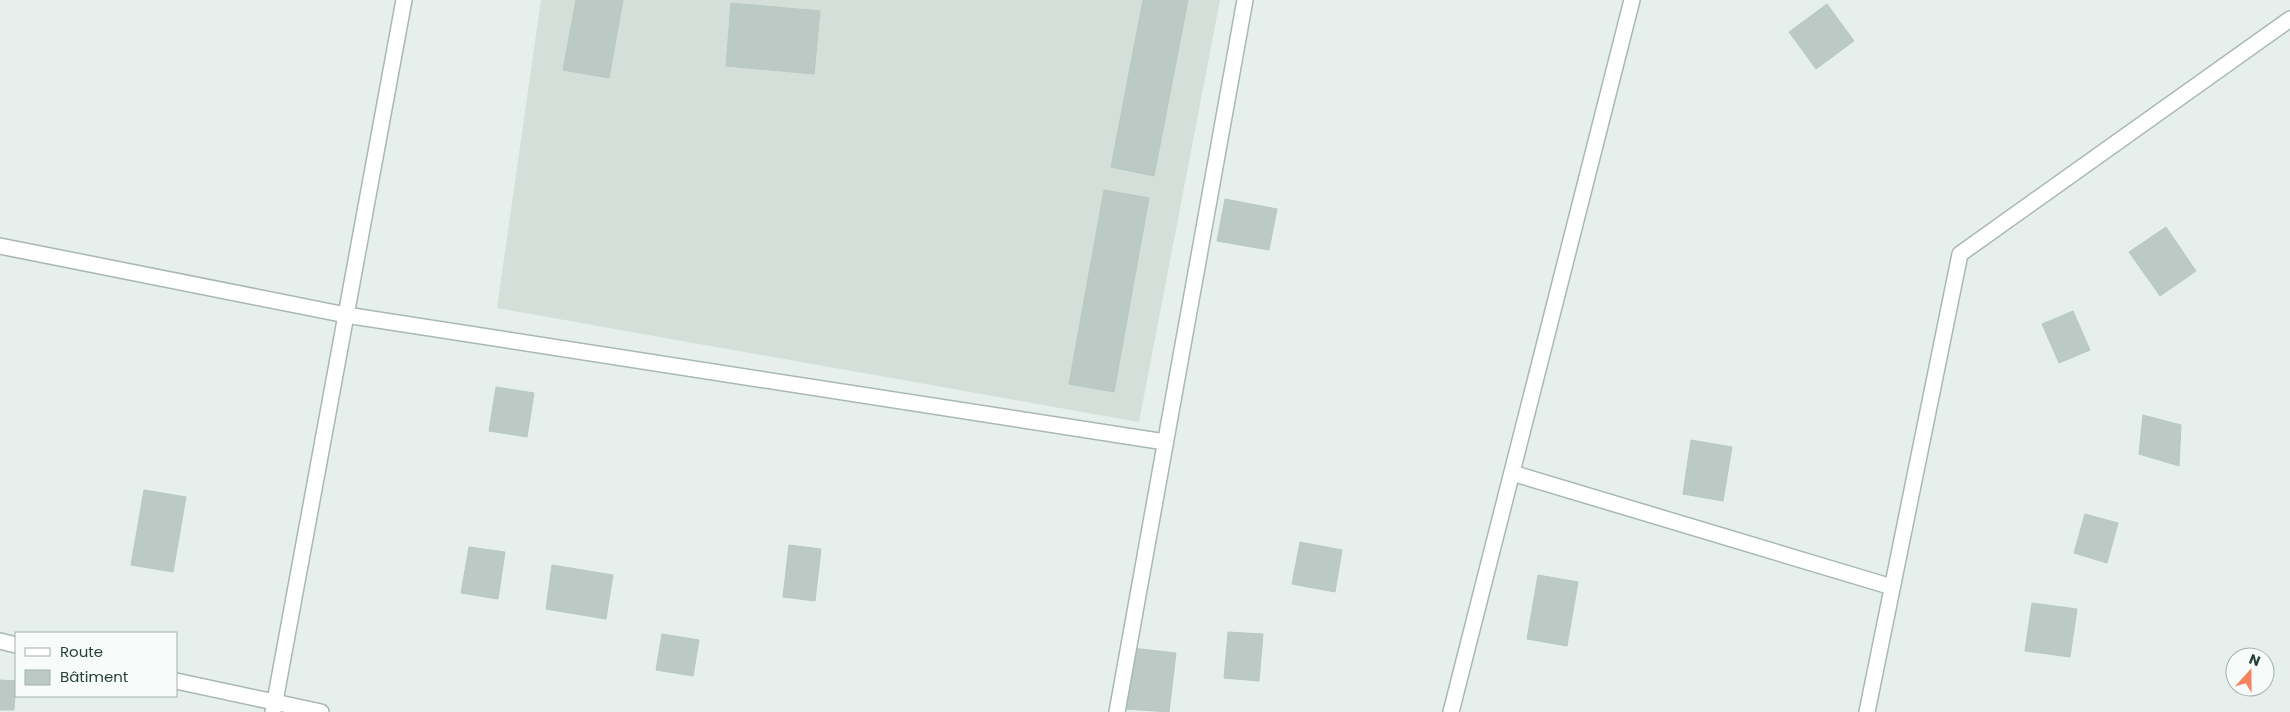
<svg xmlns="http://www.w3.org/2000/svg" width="2290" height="712" font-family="Poppins,sans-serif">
<rect width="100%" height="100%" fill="#e6efeb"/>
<!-- built -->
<path fill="#d4dfda" d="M 541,0 L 1220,0 L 1139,422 L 497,308 Z"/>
<!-- building -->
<g fill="#bbcac4" stroke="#b8c9c2">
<path d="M 576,0 L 623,0 L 609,78 L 563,70 Z"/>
<path d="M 1143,0 L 1188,0 L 1154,176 L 1111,167 Z"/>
<path d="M 731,3 L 820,11 L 814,74 L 726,66 Z"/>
<path d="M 1827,4 L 1854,41 L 1816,69 L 1789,32 Z"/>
<path d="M 1104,190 L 1149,198 L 1114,392 L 1069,384 Z"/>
<path d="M 1225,199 L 1277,209 L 1269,250 L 1217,241 Z"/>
<path d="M 2166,227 L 2196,271 L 2160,296 L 2129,252 Z"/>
<path d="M 2073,311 L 2090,350 L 2059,363 L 2042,324 Z"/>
<path d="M 496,387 L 534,393 L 527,437 L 489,431 Z"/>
<path d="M 2143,415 L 2181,425 L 2179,466 L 2139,454 Z"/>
<path d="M 1691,440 L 1732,447 L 1723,501 L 1683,494 Z"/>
<path d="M 144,490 L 186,497 L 173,572 L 131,565 Z"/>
<path d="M 2085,514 L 2118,523 L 2107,563 L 2074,553 Z"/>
<path d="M 1300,542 L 1342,550 L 1335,592 L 1292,584 Z"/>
<path d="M 789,545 L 821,549 L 815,601 L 783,597 Z"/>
<path d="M 469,547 L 505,552 L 498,599 L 461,593 Z"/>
<path d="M 552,565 L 613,575 L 606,619 L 546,609 Z"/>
<path d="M 1538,575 L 1578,582 L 1567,646 L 1527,639 Z"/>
<path d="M 2032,603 L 2077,609 L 2070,657 L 2025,651 Z"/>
<path d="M 1228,632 L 1263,634 L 1259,681 L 1224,678 Z"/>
<path d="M 662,634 L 699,640 L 693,676 L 656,670 Z"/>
<path d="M 1132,648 L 1176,653 L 1169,712 L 1125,709 Z"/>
<path d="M 0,680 L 16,681 L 14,710 L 0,710 Z"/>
</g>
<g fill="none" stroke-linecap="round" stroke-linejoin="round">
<defs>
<g id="street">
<path d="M 0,246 L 346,315 L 1165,442"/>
<path d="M 1512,473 L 1892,587"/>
<path d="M 0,641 L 16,645"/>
<path d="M 176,681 L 321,712"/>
<path d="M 273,712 L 404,0"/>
<path d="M 1117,712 L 1245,0"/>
<path d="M 1451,712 L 1632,0"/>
<path d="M 1867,712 L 1960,254 L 2290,19"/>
</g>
</defs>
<!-- street casing -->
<use href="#street" stroke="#a8b8b2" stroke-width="18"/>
<!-- street -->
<use href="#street" stroke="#fff" stroke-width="15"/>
</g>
<!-- legend -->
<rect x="15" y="632" width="162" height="65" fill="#f7fbf9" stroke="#a3b1ad"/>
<rect x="25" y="648" width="25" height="8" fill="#ffffff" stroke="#a3b1ad"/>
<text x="60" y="657" font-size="15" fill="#24423a">Route</text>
<rect x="25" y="670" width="25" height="15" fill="#bbcac4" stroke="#a3b1ad"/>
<text x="60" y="682" font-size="15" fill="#24423a">Bâtiment</text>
<!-- north arrow -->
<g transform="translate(2250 672) rotate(21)"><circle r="24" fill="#f7fbf9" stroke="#a3b1ad"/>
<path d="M0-4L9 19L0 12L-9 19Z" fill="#f4845f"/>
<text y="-8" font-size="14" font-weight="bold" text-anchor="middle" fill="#24423a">N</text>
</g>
</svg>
